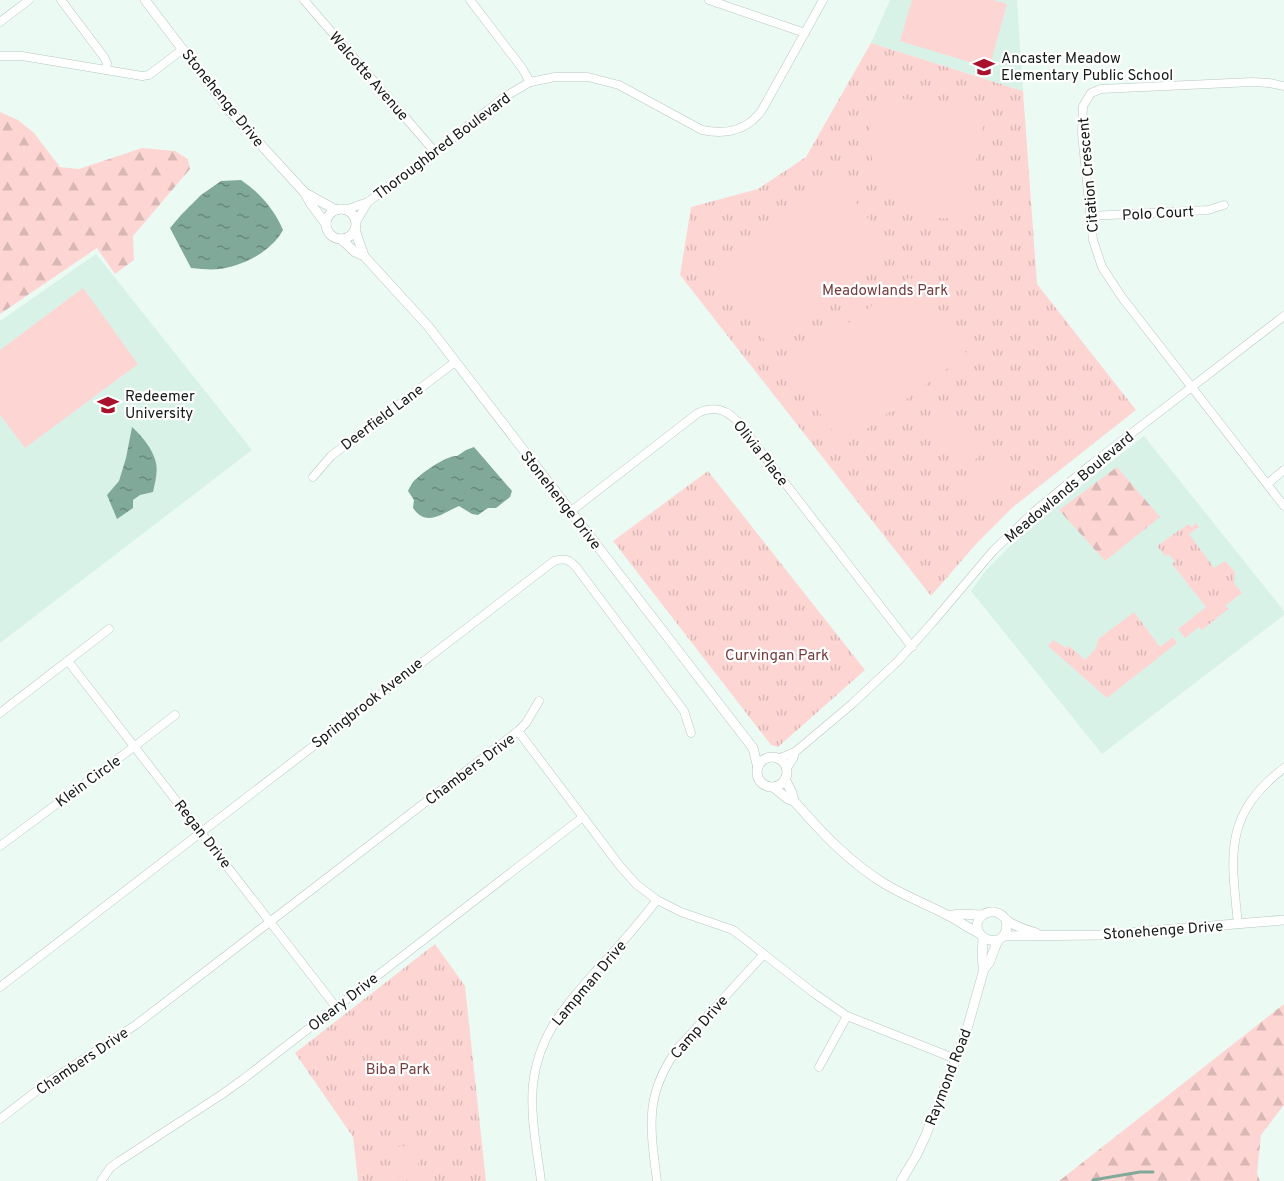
<svg xmlns="http://www.w3.org/2000/svg" width="1284" height="1181" font-family="Overpass,sans-serif">
<defs>
<pattern id="forest-firs" width="22" height="20" patternUnits="userSpaceOnUse" patternTransform="scale(1.5)"><rect width="22" height="20" fill="#fdd6d4"/><path d="M5 1l3.5 6h-7zM16 11l3.5 6h-7z" fill="#d8b7b5"/></pattern>
<pattern id="park-tufts" width="24" height="20" patternUnits="userSpaceOnUse" patternTransform="scale(1.5)"><rect width="24" height="20" fill="#fdd6d4"/><path d="M3 7l-1-3M5 7V3M7 7l1-3M15 17l-1-3M17 17v-4M19 17l1-3" fill="none" stroke="#d8b7b5"/></pattern>
<pattern id="water-ripples" width="26" height="14" patternUnits="userSpaceOnUse" patternTransform="scale(1.5)"><rect width="26" height="14" fill="#81a99a"/><path d="M2 4q2-2 4 0t4 0M15 11q2-2 4 0t4 0" fill="none" stroke="#68897d"/></pattern>
</defs>
<rect width="100%" height="100%" fill="#ebfbf4"/>
<!-- built -->
<g fill="#d9f2e8">
<path d="M 890,0 L 1017,0 L 1023,91 L 871,43 Z"/>
<path d="M 96,254 L 252,450 L 0,643 L 0,321 Z"/>
<path d="M 1144,436 L 1284,611 L 1284,615 L 1102,754 L 971,591 L 986,570 L 1014,542 L 1062,500 Z"/>
</g>
<!-- forest -->
<g fill="url(#forest-firs)">
<path d="M 0,112 L 18,120 L 34,133 L 60,167 L 79,169 L 142,148 L 175,151 L 188,159 L 190,169 L 133,236 L 134,260 L 115,274 L 97,248 L 0,314 Z"/>
<path d="M 1117,467 L 1160,517 L 1105,561 L 1059,510 Z"/>
<path d="M 1284,1004 L 1284,1105 L 1261,1135 L 1257,1173 L 1260,1181 L 1059,1181 Z"/>
</g>
<!-- park -->
<g fill="url(#park-tufts)">
<path d="M 871,43 L 1023,91 L 1037,284 L 1136,410 L 1013,507 L 976,544 L 931,596 L 680,275 L 691,207 L 758,189 L 806,157 Z"/>
<path d="M 708,471 L 865,670 L 778,747 L 771,745 L 613,541 Z"/>
<path d="M 1196,523 L 1199,527 L 1189,534 L 1214,568 L 1225,561 L 1235,572 L 1234,583 L 1242,593 L 1225,606 L 1228,609 L 1202,630 L 1199,627 L 1185,638 L 1178,629 L 1206,607 L 1172,564 L 1175,561 L 1168,554 L 1165,556 L 1157,546 L 1188,524 L 1191,527 Z"/>
<path d="M 1134,612 L 1160,647 L 1173,637 L 1177,643 L 1107,698 L 1048,646 L 1053,640 L 1066,648 L 1068,645 L 1085,660 L 1097,647 L 1096,645 L 1098,642 L 1097,640 Z"/>
<path d="M 435,944 L 465,986 L 486,1181 L 358,1181 L 353,1137 L 295,1053 Z"/>
</g>
<!-- pitch -->
<g fill="#fdd6d4">
<path d="M 912,0 L 993,0 L 1007,4 L 989,68 L 900,41 Z"/>
<path d="M 885,95 L 984,114 L 985,119 L 963,219 C 951,218 937,219 925,216 C 894,208 874,179 870,148 C 869,143 868,139 869,134 C 871,120 878,108 885,95 Z"/>
<path d="M 837,177 L 894,253 L 770,347 L 713,271 Z"/>
<path d="M 910,277 L 967,354 L 844,446 L 787,369 Z"/>
<path d="M 83,288 L 138,364 L 25,448 L 0,415 L 0,350 Z"/>
<path d="M 952,413 L 983,453 L 964,468 L 933,428 Z"/>
<path d="M 997,458 L 1012,477 L 981,501 L 966,482 Z"/>
<path d="M 416,1145 L 420,1179 L 399,1181 L 395,1147 Z"/>
</g>
<!-- water -->
<g fill="url(#water-ripples)">
<path d="M 241,180 C 260,193 274,209 283,230 C 272,251 243,266 220,269 C 210,270 201,269 191,268 L 170,228 L 181,215 L 201,195 L 221,181 Z"/>
<path d="M 132,427 C 142,436 153,449 156,463 C 158,472 155,483 153,492 L 140,495 L 133,500 L 133,508 L 117,519 L 107,495 L 119,481 L 126,458 Z"/>
<path d="M 474,447 L 512,491 L 510,497 L 496,508 L 488,508 L 478,515 L 472,514 L 459,506 C 442,513 427,528 413,508 L 414,500 L 408,491 C 409,489 412,483 413,482 C 421,473 447,455 457,456 L 466,450 Z"/>
</g>
<g fill="none" stroke-linecap="round" stroke-linejoin="round">
<!-- stream -->
<path stroke="#81a99a" stroke-width="3" d="M 1093,1180 L 1140,1172 L 1153,1172"/>
<defs>
<g id="minor">
<path d="M 61,0 L 104,57 L 107,63 L 106,70"/>
<path d="M 304,0 L 435,152"/>
<path d="M 470,0 L 522,68 L 530,82"/>
<path d="M 709,0 L 805,33"/>
<path d="M 0,22 L 29,0"/>
<path d="M 0,56 L 22,56 L 142,76 L 149,75 L 183,49"/>
<path d="M 1284,86 L 1269,83 L 1252,82 L 1101,89 L 1091,93 L 1083,106 L 1082,134 L 1093,240 L 1102,267 L 1121,296 L 1284,506"/>
<path d="M 345,210 L 368,202 L 435,152 L 506,96 L 530,82 L 555,77 L 588,77 L 619,85 L 702,130 C 726,135 747,131 762,110 L 823,0"/>
<path d="M 1090,216 L 1208,210 L 1224,205"/>
<path d="M 356,222 L 368,202"/>
<path d="M 313,477 L 331,456 L 455,362"/>
<path d="M 1267,484 L 1284,470"/>
<path d="M 570,512 L 698,413 C 713,406 725,408 737,421 L 912,647"/>
<path d="M 68,661 L 336,1007"/>
<path d="M 0,713 L 109,629"/>
<path d="M 518,731 L 620,866 L 636,884 L 657,900 L 681,912 L 733,930 L 815,994 L 847,1016 L 956,1059"/>
<path d="M 778,759 L 795,752 L 852,704 L 898,661 L 932,623 L 993,551 L 1036,510 L 1093,463 L 1284,316"/>
<path d="M 786,769 L 793,759 L 795,752"/>
<path d="M 0,846 L 135,746 L 175,715"/>
<path d="M 1238,924 C 1231,855 1223,815 1284,768"/>
<path d="M 0,987 L 554,561 C 564,558 569,559 576,567 L 684,711 L 691,733"/>
<path d="M 819,1067 L 847,1016"/>
<path d="M 0,1119 L 47,1083 L 137,1024 L 518,731 L 526,723 L 539,701"/>
<path d="M 101,1181 L 110,1168 L 118,1162 L 221,1095 L 242,1080 L 583,817"/>
<path d="M 541,1181 C 537,1150 530,1116 533,1084 C 539,1031 570,1001 603,963 C 622,943 640,922 657,900"/>
<path d="M 657,1181 C 650,1126 644,1095 678,1048 L 764,954"/>
</g>
<g id="tertiary">
<path d="M 145,0 L 228,109 L 305,193 L 311,204 L 326,224"/>
<path d="M 307,194 L 336,210"/>
<circle cx="341" cy="224" r="15"/>
<path d="M 355,230 L 364,256"/>
<path d="M 341,239 L 355,252 L 364,256 L 428,326 L 753,748 L 758,768"/>
<circle cx="772" cy="772" r="15"/>
<path d="M 785,779 L 792,793 L 794,801"/>
<path d="M 773,787 L 788,799 L 794,801 C 821,832 849,862 885,884 C 905,896 926,904 947,915 C 958,920 967,928 979,933"/>
<path d="M 949,916 L 957,914 L 983,915"/>
<path d="M 1006,920 C 1008,929 1006,936 998,940 C 981,944 969,925 984,914 C 988,912 994,911 998,913 C 1003,915 1005,919 1009,922 C 1017,927 1027,930 1036,933"/>
<path d="M 1004,936 L 1100,935 L 1284,920"/>
<path d="M 983,938 L 982,960 L 984,969"/>
<path d="M 901,1181 L 916,1156 L 925,1137 L 956,1059 L 967,1029 L 984,969 L 989,963 L 998,940"/>
</g>
</defs>
<!-- minor casing -->
<use href="#minor" stroke="#b8c7c1" stroke-width="9"/>
<!-- tertiary casing -->
<use href="#tertiary" stroke="#b8c7c1" stroke-width="10"/>
<!-- minor -->
<use href="#minor" stroke="#fff" stroke-width="8"/>
<!-- tertiary -->
<use href="#tertiary" stroke="#fff" stroke-width="9"/>
</g>
<!-- icons -->
<defs>
<symbol id="school-bare" viewBox="-9 -9 18 18"><path d="M0-5L7-2L0 1L-7-2ZM-4 1L0 2.5L4 1V4Q0 6-4 4Z" fill="#a9122c" stroke="#fff" stroke-width="2.5" paint-order="stroke"/></symbol>
<symbol id="university-bare" viewBox="-9 -9 18 18"><path d="M0-5L7-2L0 1L-7-2ZM-4 1L0 2.5L4 1V4Q0 6-4 4Z" fill="#a9122c" stroke="#fff" stroke-width="2.5" paint-order="stroke"/></symbol>
</defs>
<g fill-rule="evenodd">
<use href="#school-bare" x="969" y="52" width="30" height="30"/>
<use href="#university-bare" x="93" y="390" width="30" height="30"/>
</g>
<g text-anchor="middle" stroke-width="4.5" stroke-linejoin="round" paint-order="stroke">
<!-- poi labels -->
<g font-size="15" fill="#151a18" stroke="#fff" text-anchor="start">
<text x="1001" y="63">Ancaster Meadow<tspan x="1001" dy="17">Elementary Public School</tspan></text>
<text x="125" y="401">Redeemer<tspan x="125" dy="17">University</tspan></text>
</g>
<!-- street labels -->
<g font-size="15" fill="#151a18" stroke="#fff">
<text transform="translate(369 76) rotate(49)" y="5">Walcotte Avenue</text>
<text transform="translate(223 98) rotate(51)" y="5">Stonehenge Drive</text>
<text transform="translate(442 146) rotate(-37)" y="5">Thoroughbred Boulevard</text>
<text transform="translate(1088 175) rotate(-95)" y="5">Citation Crescent</text>
<text transform="translate(1158 213) rotate(-3)" y="5">Polo Court</text>
<text transform="translate(382 417) rotate(-37)" y="5">Deerfield Lane</text>
<text transform="translate(761 453) rotate(52)" y="5">Olivia Place</text>
<text transform="translate(1069 487) rotate(-40)" y="5">Meadowlands Boulevard</text>
<text transform="translate(561 500) rotate(52)" y="5">Stonehenge Drive</text>
<text transform="translate(367 703) rotate(-38)" y="5">Springbrook Avenue</text>
<text transform="translate(470 769) rotate(-37)" y="5">Chambers Drive</text>
<text transform="translate(88 781) rotate(-36)" y="5">Klein Circle</text>
<text transform="translate(203 834) rotate(52)" y="5">Regan Drive</text>
<text transform="translate(1163 930) rotate(-4)" y="5">Stonehenge Drive</text>
<text transform="translate(589 983) rotate(-50)" y="5">Lampman Drive</text>
<text transform="translate(343 1002) rotate(-38)" y="5">Oleary Drive</text>
<text transform="translate(699 1027) rotate(-49)" y="5">Camp Drive</text>
<text transform="translate(82 1061) rotate(-34)" y="5">Chambers Drive</text>
<text transform="translate(948 1077) rotate(-69)" y="5">Raymond Road</text>
</g>
<!-- park labels -->
<g font-size="15" fill="#743c3c" stroke="#fff">
<text x="885" y="295">Meadowlands Park</text>
<text x="777" y="660">Curvingan Park</text>
<text x="398" y="1074">Biba Park</text>
</g>
</g>
</svg>
